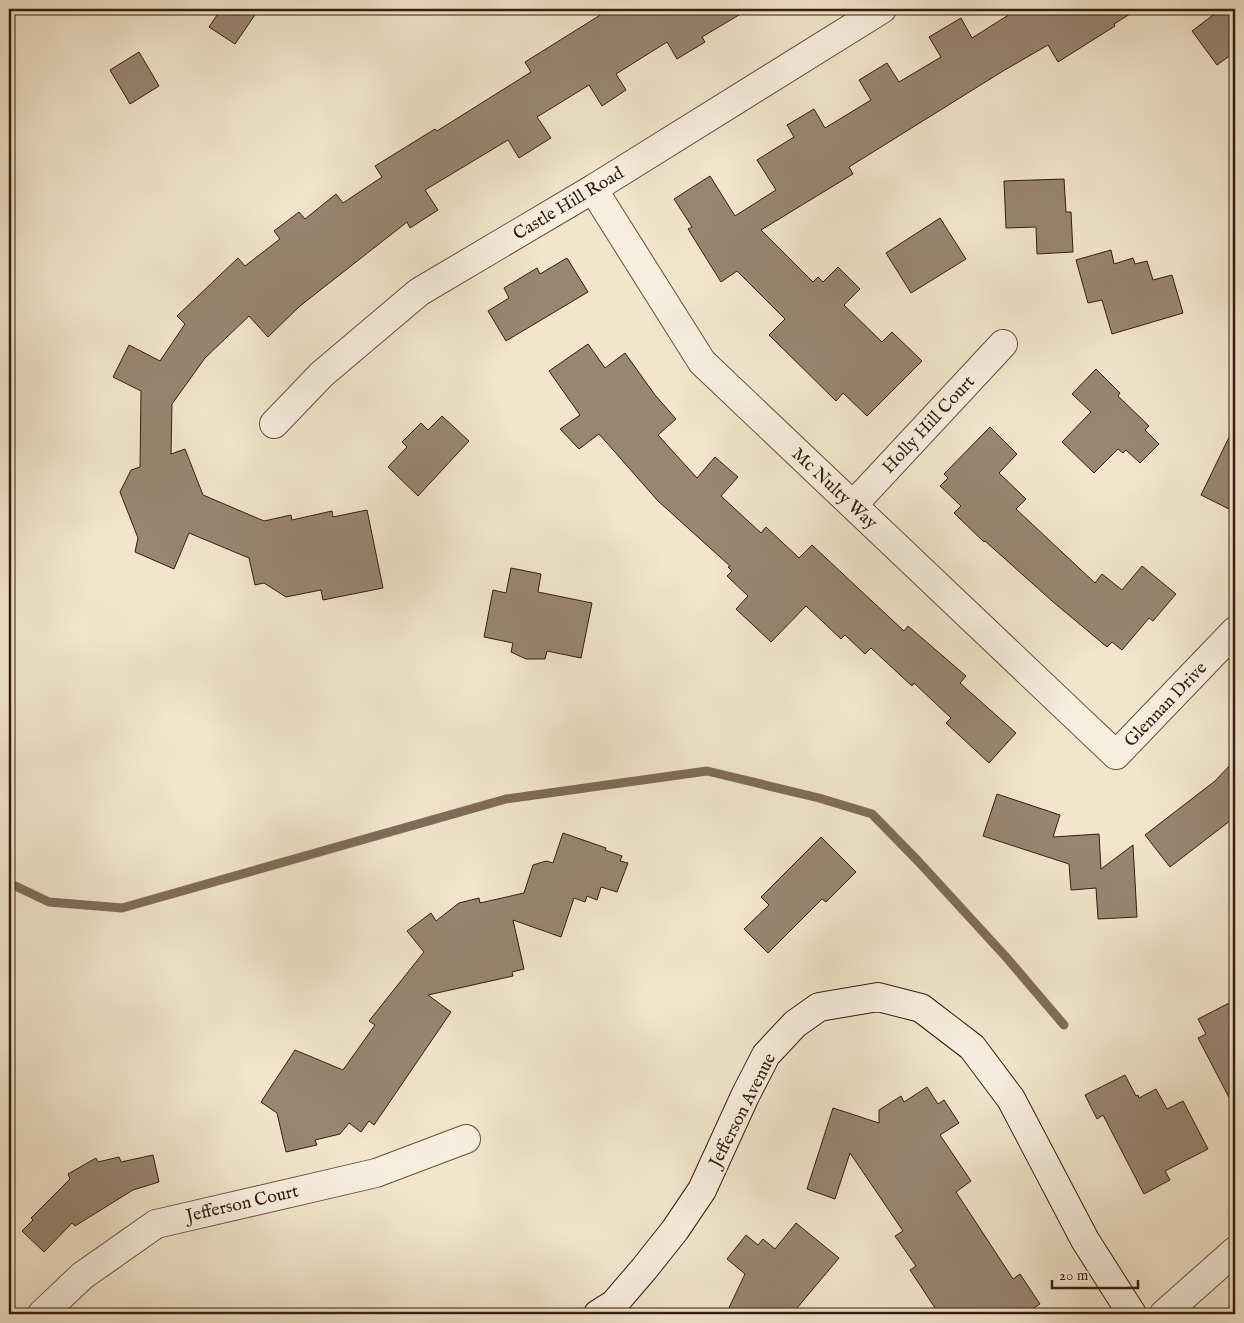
<svg xmlns="http://www.w3.org/2000/svg" width="1244" height="1323" font-family="'IM FELL English',serif">
<rect width="100%" height="100%" fill="#f2e5cc"/>
<filter id="stains"><feTurbulence type="fractalNoise" baseFrequency=".004" numOctaves="4"/><feColorMatrix values="0 0 0 0 .2 0 0 0 0 .09 0 0 0 0 .02 0 0 0 .5 -.17"/></filter>
<radialGradient id="worn" r=".72"><stop offset=".6" stop-color="#630" stop-opacity="0"/><stop offset="1" stop-color="#630" stop-opacity=".3"/></radialGradient>
<g fill="none" stroke-linecap="round" stroke-linejoin="round">
<!-- stream -->
<path stroke="#806c5a" stroke-width="9" d="M 9,883 L 49,902 L 122,908 L 506,799 L 707,771 L 819,798 L 872,814 L 918,861 L 1006,957 L 1064,1025"/>
</g>
<!-- building -->
<g fill="#988572" stroke="#361d10">
<path d="M 221,9 L 259,9 L 235,44 L 209,27 Z"/>
<path d="M 610,9 L 749,9 L 702,37 L 705,42 L 677,59 L 667,42 L 616,74 L 626,90 L 602,106 L 589,85 L 537,117 L 551,138 L 519,158 L 508,140 L 425,190 L 438,210 L 410,228 L 407,222 L 300,306 L 268,337 L 249,316 L 205,358 L 172,404 L 171,454 L 185,449 L 203,495 L 264,521 L 291,515 L 292,520 L 332,511 L 333,517 L 367,510 L 383,588 L 323,600 L 321,590 L 286,597 L 264,583 L 255,585 L 249,558 L 189,533 L 174,569 L 135,552 L 138,538 L 120,492 L 131,470 L 140,467 L 141,391 L 113,377 L 129,345 L 160,361 L 185,324 L 177,316 L 238,258 L 245,266 L 280,239 L 274,231 L 299,212 L 305,219 L 336,194 L 343,203 L 382,177 L 375,166 L 435,129 L 437,131 L 531,72 L 525,62 Z"/>
<path d="M 1018,9 L 1138,9 L 1114,24 L 1115,26 L 1058,62 L 1048,45 L 1003,71 L 849,167 L 853,174 L 761,230 L 813,282 L 818,277 L 823,282 L 838,267 L 860,289 L 844,305 L 882,342 L 892,332 L 922,361 L 867,416 L 843,393 L 836,401 L 769,335 L 785,319 L 737,271 L 721,282 L 688,229 L 692,227 L 674,199 L 710,176 L 735,216 L 776,190 L 757,160 L 794,137 L 787,125 L 814,109 L 825,128 L 871,100 L 859,80 L 887,63 L 899,82 L 941,57 L 929,37 L 961,18 L 972,38 Z"/>
<path d="M 1221,9 L 1235,9 L 1235,52 L 1217,65 L 1192,31 Z"/>
<path d="M 139,52 L 159,86 L 130,104 L 110,70 Z"/>
<path d="M 1064,179 L 1066,212 L 1071,212 L 1073,252 L 1037,254 L 1036,227 L 1006,228 L 1004,181 Z"/>
<path d="M 940,218 L 966,259 L 911,293 L 886,253 Z"/>
<path d="M 1111,250 L 1114,264 L 1133,258 L 1135,264 L 1147,261 L 1153,280 L 1172,275 L 1183,313 L 1112,334 L 1102,300 L 1088,303 L 1076,260 Z"/>
<path d="M 567,258 L 588,292 L 506,341 L 488,311 L 509,298 L 504,288 L 537,268 L 540,274 Z"/>
<path d="M 588,344 L 605,368 L 625,353 L 655,395 L 676,419 L 658,435 L 697,478 L 715,457 L 738,477 L 721,496 L 761,533 L 766,527 L 799,558 L 812,545 L 904,631 L 908,626 L 966,676 L 960,683 L 1016,733 L 989,763 L 946,723 L 951,718 L 914,683 L 912,686 L 871,648 L 865,654 L 845,635 L 841,639 L 806,606 L 771,642 L 736,609 L 748,596 L 727,576 L 732,571 L 728,567 L 730,566 L 658,501 L 599,434 L 579,449 L 560,429 L 580,415 L 549,371 Z"/>
<path d="M 1096,369 L 1120,393 L 1118,396 L 1149,426 L 1145,430 L 1159,444 L 1140,463 L 1126,450 L 1123,453 L 1118,449 L 1094,473 L 1062,442 L 1091,412 L 1072,394 Z"/>
<path d="M 442,416 L 469,441 L 418,496 L 388,467 L 407,447 L 402,442 L 421,423 L 428,430 Z"/>
<path d="M 1235,425 L 1235,512 L 1201,495 Z"/>
<path d="M 990,427 L 1017,454 L 999,473 L 1026,499 L 1016,509 L 1095,583 L 1102,574 L 1122,590 L 1142,566 L 1176,594 L 1153,621 L 1149,618 L 1122,650 L 1112,642 L 1107,647 L 1052,601 L 985,541 L 984,542 L 954,513 L 961,506 L 940,486 L 948,478 L 944,474 Z"/>
<path d="M 511,568 L 541,574 L 538,592 L 592,603 L 581,658 L 547,651 L 545,659 L 526,659 L 511,652 L 513,643 L 484,637 L 493,590 L 506,593 Z"/>
<path d="M 1235,760 L 1235,817 L 1170,867 L 1145,835 L 1215,781 Z"/>
<path d="M 997,794 L 1060,815 L 1053,837 L 1099,834 L 1101,869 L 1133,845 L 1137,917 L 1098,919 L 1096,888 L 1071,890 L 1069,864 L 983,836 Z"/>
<path d="M 563,833 L 606,848 L 605,850 L 622,856 L 620,861 L 628,863 L 617,892 L 601,887 L 597,900 L 587,896 L 585,902 L 574,898 L 561,937 L 513,920 L 524,969 L 512,972 L 513,976 L 428,995 L 451,1012 L 374,1125 L 369,1121 L 361,1132 L 349,1123 L 340,1134 L 315,1140 L 317,1145 L 286,1152 L 277,1113 L 261,1102 L 295,1050 L 343,1070 L 375,1025 L 369,1021 L 424,952 L 407,931 L 431,913 L 436,921 L 459,903 L 479,898 L 480,903 L 524,893 L 533,865 L 546,861 L 553,863 Z"/>
<path d="M 821,837 L 856,872 L 826,902 L 822,899 L 768,953 L 744,929 L 769,905 L 761,897 Z"/>
<path d="M 1235,1000 L 1235,1109 L 1198,1038 L 1206,1034 L 1198,1019 Z"/>
<path d="M 1125,1075 L 1136,1096 L 1138,1095 L 1139,1098 L 1156,1089 L 1167,1109 L 1183,1101 L 1208,1149 L 1165,1171 L 1170,1180 L 1144,1194 L 1103,1115 L 1097,1119 L 1085,1095 Z"/>
<path d="M 927,1087 L 938,1104 L 944,1100 L 959,1123 L 940,1135 L 971,1181 L 956,1192 L 1013,1279 L 1020,1274 L 1040,1304 L 1024,1314 L 939,1314 L 910,1270 L 916,1266 L 895,1236 L 903,1231 L 850,1153 L 835,1199 L 807,1189 L 833,1108 L 879,1123 L 879,1110 L 901,1096 L 904,1102 Z"/>
<path d="M 153,1155 L 159,1182 L 133,1190 L 75,1226 L 72,1223 L 44,1252 L 22,1231 L 33,1220 L 31,1218 L 70,1179 L 68,1174 L 96,1158 L 98,1162 L 119,1157 L 121,1162 Z"/>
<path d="M 796,1223 L 839,1258 L 792,1314 L 726,1314 L 745,1274 L 727,1259 L 746,1235 L 758,1245 L 763,1239 L 775,1249 Z"/>
</g>
<g fill="none" stroke-linecap="round" stroke-linejoin="round">
<defs>
<g id="street">
<path d="M 593,189 L 702,362 L 1116,755 L 1235,631"/>
<path d="M 274,424 L 322,374 L 419,292 L 593,189 L 882,9"/>
<path d="M 853,505 L 1003,344"/>
<path d="M 42,1314 L 82,1276 L 156,1224 L 376,1173 L 466,1139"/>
<path d="M 1164,1314 L 1235,1251"/>
</g>
<path id="secondary" d="M 598,1314 L 614,1304 L 644,1269 L 675,1230 L 702,1190 L 745,1096 L 766,1055 L 795,1024 L 819,1007 L 878,997 L 921,1008 L 972,1047 L 1011,1099 L 1085,1240 L 1132,1314"/>
</defs>
<!-- street casing -->
<use href="#street" stroke="#654f3f" stroke-width="30"/>
<!-- secondary casing -->
<use href="#secondary" stroke="#361d10" stroke-width="30"/>
<!-- street -->
<use href="#street" stroke="#f7eede" stroke-width="28"/>
<!-- secondary -->
<use href="#secondary" stroke="#f7eede" stroke-width="28"/>
</g>
<g text-anchor="middle" stroke-width="5" stroke-linejoin="round" paint-order="stroke">
<!-- street labels -->
<g font-size="18" fill="#361d10" stroke="#f7eede">
<text transform="translate(568 203) rotate(-31)" y="6">Castle Hill Road</text>
<text transform="translate(928 424) rotate(-47)" y="6">Holly Hill Court</text>
<text transform="translate(835 488) rotate(43)" y="6">Mc Nulty Way</text>
<text transform="translate(1165 704) rotate(-46)" y="6">Glennan Drive</text>
<text transform="translate(742 1110) rotate(-63)" y="6">Jefferson Avenue</text>
<text transform="translate(242 1203) rotate(-13)" y="6">Jefferson Court</text>
</g>
</g>
<!-- margin -->
<rect width="1244" height="1323" fill="none" stroke="#f2e5cc" stroke-width="30"/>
<rect x="10" y="10" width="1224" height="1303" fill="none" stroke="#361d10" stroke-width="2.5"/>
<rect x="15" y="15" width="1214" height="1293" fill="none" stroke="#361d10"/>
<!-- scale -->
<path d="M1052 1280v8h86v-8" fill="none" stroke="#361d10" stroke-width="2.5"/>
<text x="1059" y="1280" font-size="15" fill="#361d10" stroke="#f7eede" stroke-width="4" paint-order="stroke">20 m</text>
<rect width="100%" height="100%" filter="url(#stains)"/>
<rect width="100%" height="100%" fill="url(#worn)"/>
</svg>
